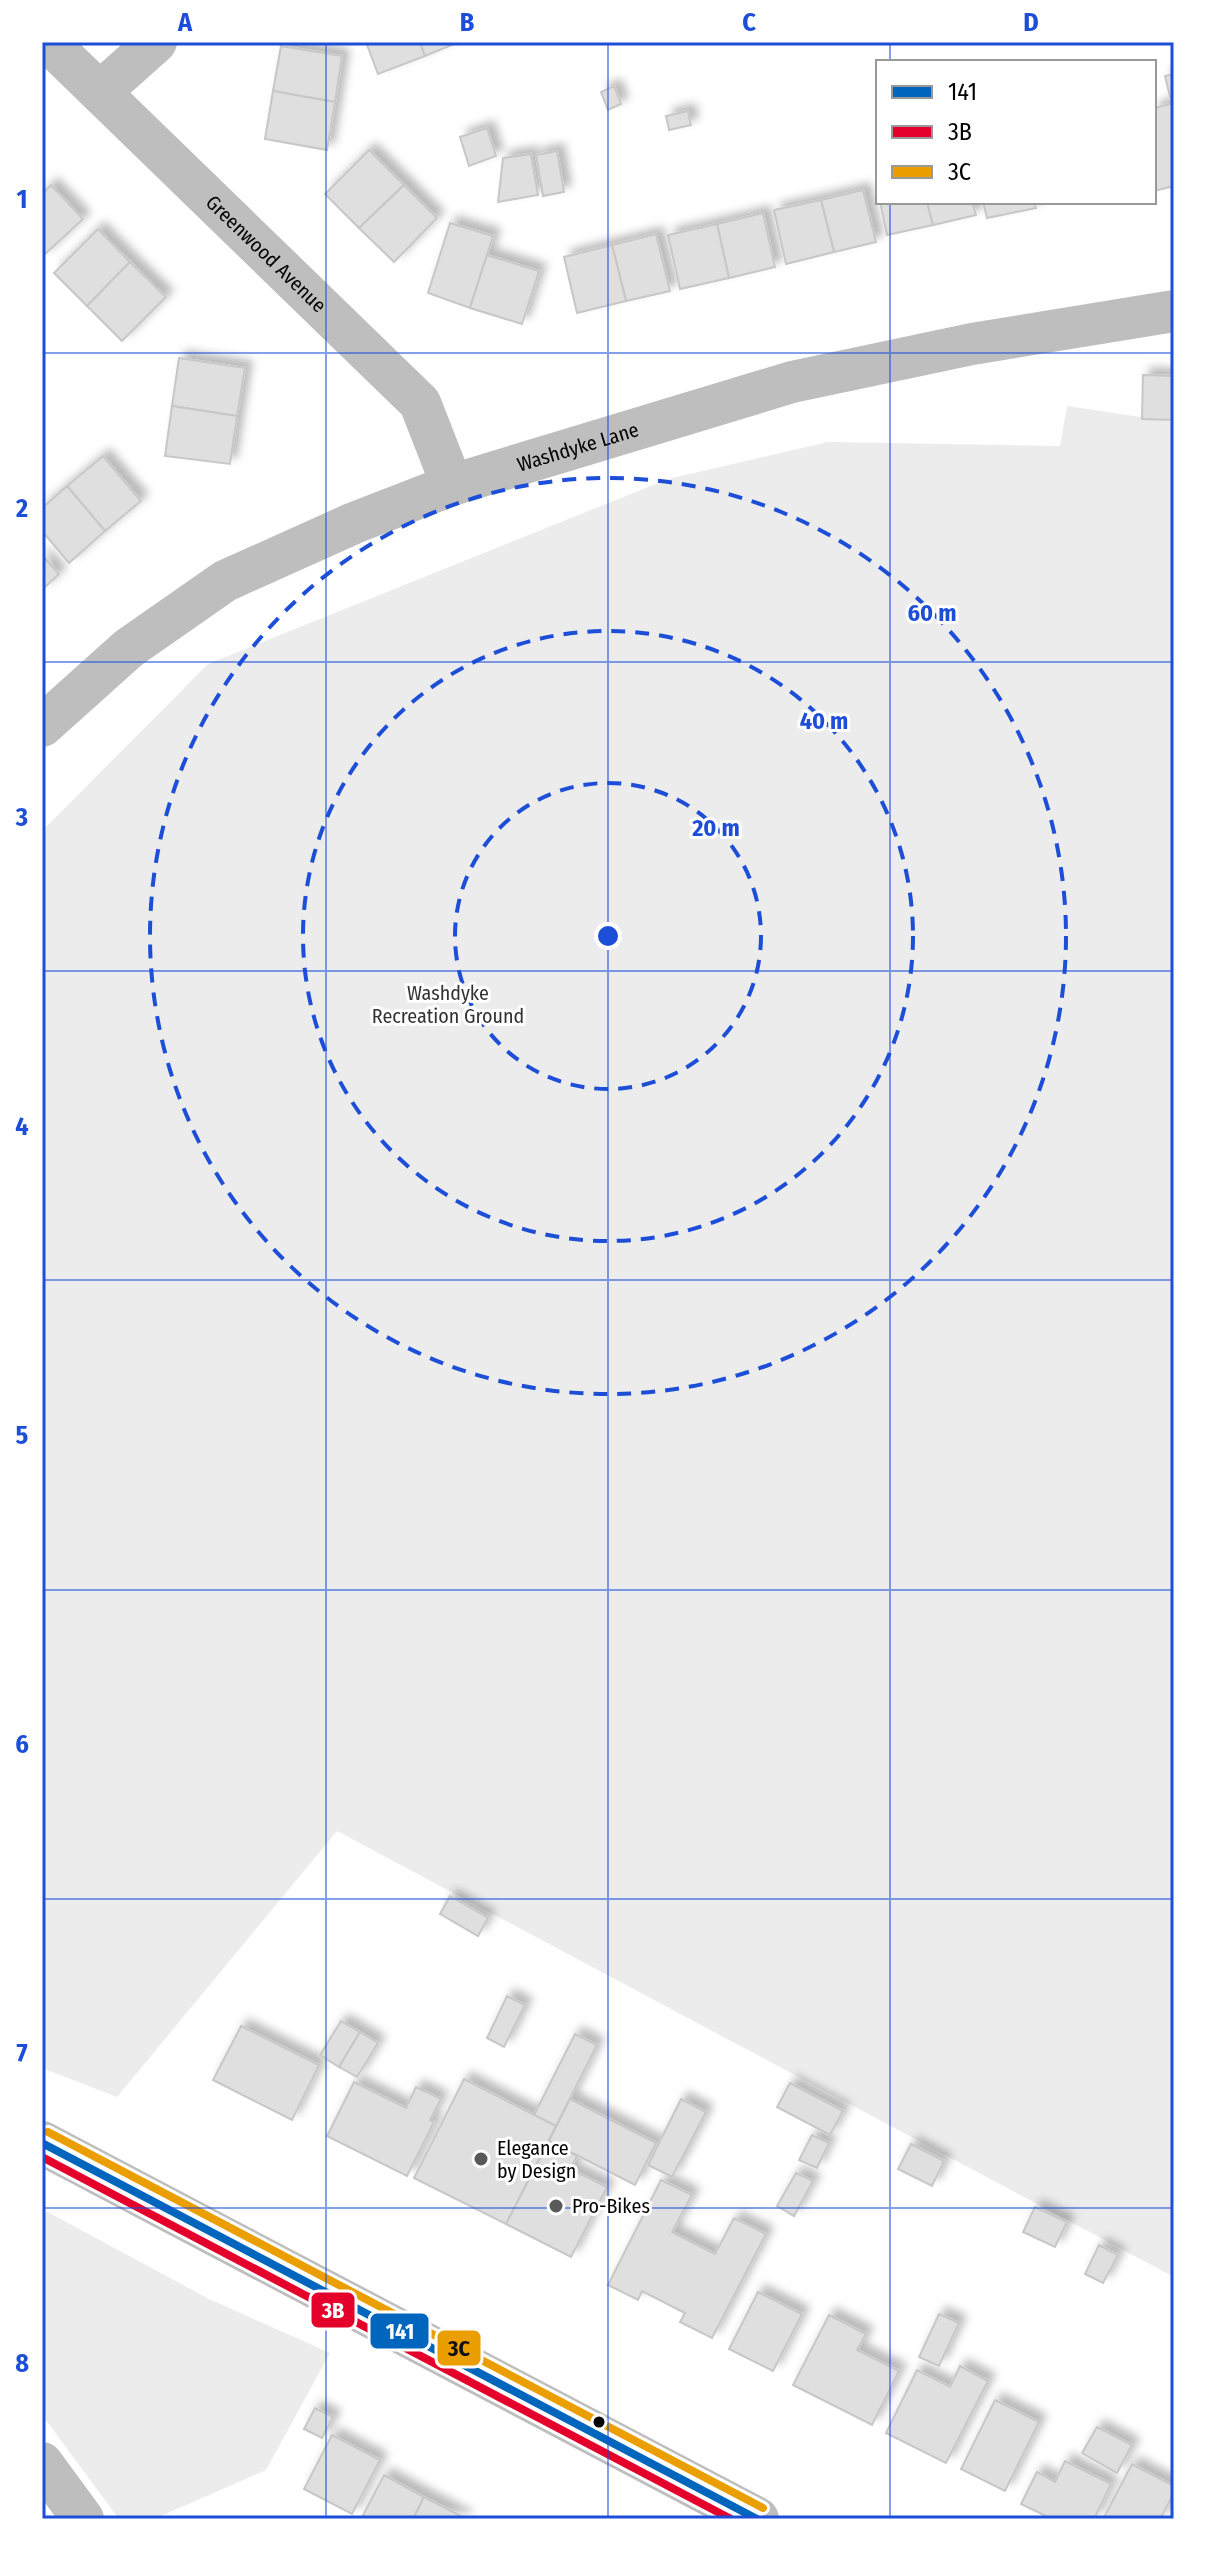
<svg xmlns="http://www.w3.org/2000/svg" width="1216" height="2561" font-family="'Fira Sans Condensed',sans-serif">
<defs>
<filter id="shadow"><feDropShadow dx="7" dy="-7" stdDeviation="4" flood-color="#0004"/></filter>
</defs>
<rect width="100%" height="100%" fill="#fff"/>
<!-- green -->
<g fill="#ececec">
<path d="M 1067,406 L 1174,422 L 1174,2277 L 337,1831 L 117,2097 L 42,2068 L 42,831 L 208,664 L 668,479 L 828,442 L 1060,446 Z"/>
<path d="M 42,2209 L 207,2298 L 330,2353 L 266,2470 L 154,2519 L 119,2519 L 42,2415 Z"/>
</g>
<!-- building -->
<g fill="#dfdfdf" stroke="#c7c7c7" stroke-width="2" filter="url(#shadow)">
<path d="M 366,42 L 420,42 L 425,56 L 378,74 Z"/>
<path d="M 420,42 L 459,42 L 425,56 Z"/>
<path d="M 281,46 L 342,56 L 335,102 L 273,91 Z"/>
<path d="M 1174,74 L 1174,96 L 1170,97 L 1165,76 Z"/>
<path d="M 614,86 L 621,104 L 608,110 L 601,92 Z"/>
<path d="M 273,91 L 335,102 L 327,150 L 265,139 Z"/>
<path d="M 1174,103 L 1174,186 L 1154,191 L 1154,108 Z"/>
<path d="M 688,111 L 691,125 L 669,130 L 666,116 Z"/>
<path d="M 487,128 L 496,156 L 469,166 L 460,137 Z"/>
<path d="M 369,150 L 404,185 L 359,228 L 325,194 Z"/>
<path d="M 557,151 L 564,192 L 543,196 L 536,155 Z"/>
<path d="M 531,154 L 538,195 L 498,202 L 503,158 Z"/>
<path d="M 51,185 L 83,219 L 42,257 L 42,194 Z"/>
<path d="M 404,185 L 437,218 L 394,262 L 359,228 Z"/>
<path d="M 863,190 L 876,242 L 834,252 L 821,200 Z"/>
<path d="M 821,200 L 834,252 L 786,264 L 774,210 Z"/>
<path d="M 880,202 L 927,202 L 933,225 L 887,235 Z"/>
<path d="M 927,202 L 972,202 L 976,215 L 933,225 Z"/>
<path d="M 983,202 L 1034,202 L 1036,208 L 987,218 Z"/>
<path d="M 763,213 L 775,267 L 729,278 L 717,224 Z"/>
<path d="M 450,223 L 493,236 L 470,308 L 428,293 Z"/>
<path d="M 717,224 L 729,278 L 680,289 L 668,235 Z"/>
<path d="M 98,229 L 130,262 L 87,306 L 54,273 Z"/>
<path d="M 656,234 L 670,291 L 626,301 L 612,245 Z"/>
<path d="M 612,245 L 626,301 L 577,313 L 564,257 Z"/>
<path d="M 487,255 L 539,271 L 522,324 L 470,308 Z"/>
<path d="M 130,262 L 166,297 L 122,341 L 87,306 Z"/>
<path d="M 179,358 L 245,368 L 237,416 L 172,406 Z"/>
<path d="M 1143,375 L 1174,376 L 1174,420 L 1142,419 Z"/>
<path d="M 172,406 L 237,416 L 230,464 L 165,456 Z"/>
<path d="M 103,456 L 141,501 L 105,531 L 67,486 Z"/>
<path d="M 67,486 L 105,531 L 69,563 L 42,531 L 42,508 Z"/>
<path d="M 42,555 L 59,574 L 42,590 Z"/>
<path d="M 450,1896 L 488,1918 L 478,1936 L 440,1914 Z"/>
<path d="M 507,1996 L 525,2005 L 504,2047 L 487,2038 Z"/>
<path d="M 341,2021 L 360,2032 L 339,2067 L 320,2055 Z"/>
<path d="M 241,2026 L 319,2065 L 292,2120 L 213,2080 Z"/>
<path d="M 360,2032 L 378,2043 L 357,2077 L 339,2067 Z"/>
<path d="M 575,2034 L 597,2045 L 556,2126 L 534,2115 Z"/>
<path d="M 464,2079 L 556,2126 L 506,2224 L 414,2178 Z"/>
<path d="M 354,2082 L 406,2108 L 416,2087 L 441,2099 L 430,2120 L 434,2122 L 407,2176 L 327,2136 Z"/>
<path d="M 790,2083 L 843,2111 L 830,2135 L 777,2107 Z"/>
<path d="M 570,2099 L 656,2143 L 635,2185 L 549,2141 Z"/>
<path d="M 681,2099 L 706,2112 L 672,2177 L 648,2165 Z"/>
<path d="M 812,2135 L 829,2143 L 817,2168 L 799,2160 Z"/>
<path d="M 549,2141 L 577,2156 L 570,2169 L 607,2187 L 571,2257 L 506,2224 Z"/>
<path d="M 911,2144 L 944,2161 L 932,2186 L 898,2169 Z"/>
<path d="M 796,2173 L 813,2181 L 794,2216 L 777,2206 Z"/>
<path d="M 661,2180 L 692,2195 L 672,2232 L 715,2254 L 734,2218 L 766,2234 L 712,2338 L 680,2322 L 685,2313 L 642,2291 L 638,2300 L 608,2285 Z"/>
<path d="M 1035,2207 L 1067,2222 L 1055,2247 L 1023,2232 Z"/>
<path d="M 1099,2245 L 1118,2255 L 1103,2283 L 1085,2274 Z"/>
<path d="M 758,2292 L 802,2314 L 773,2371 L 729,2349 Z"/>
<path d="M 939,2314 L 959,2323 L 939,2366 L 919,2357 Z"/>
<path d="M 829,2315 L 866,2334 L 857,2350 L 899,2371 L 872,2425 L 793,2385 Z"/>
<path d="M 960,2366 L 988,2381 L 946,2463 L 886,2433 L 917,2370 L 950,2387 Z"/>
<path d="M 995,2400 L 1039,2422 L 1005,2491 L 961,2469 Z"/>
<path d="M 315,2408 L 333,2417 L 322,2438 L 304,2429 Z"/>
<path d="M 1097,2427 L 1132,2445 L 1117,2473 L 1082,2453 Z"/>
<path d="M 332,2435 L 380,2460 L 352,2514 L 304,2489 Z"/>
<path d="M 1065,2461 L 1111,2484 L 1094,2519 L 1052,2519 L 1021,2504 L 1037,2472 L 1055,2482 Z"/>
<path d="M 1132,2464 L 1174,2486 L 1174,2493 L 1160,2519 L 1103,2519 Z"/>
<path d="M 384,2475 L 424,2497 L 413,2519 L 361,2519 Z"/>
<path d="M 424,2497 L 467,2519 L 413,2519 Z"/>
</g>
<g fill="none" stroke-linecap="round" stroke-linejoin="round">
<!-- minor -->
<g stroke="#bebebe" stroke-width="42">
<path id="s1" d="M 48,42 L 420,403 L 452,485"/>
<path d="M 100,92 L 156,42"/>
<path id="s2" d="M 42,726 L 129,648 L 225,581 L 354,523 L 452,485 L 792,382 L 972,344 L 1174,311"/>
<path d="M 42,2463 L 83,2519"/>
</g>
<!-- tertiary -->
<path stroke="#bebebe" stroke-width="44" d="M 42,2143 L 757,2519"/>
<defs>
<path id="bus-1" d="M 42,2143 L 757,2519"/>
<path id="bus-2" d="M 42,2157 L 731,2519"/>
<path id="bus-3" d="M 48,2132 L 763,2508"/>
</defs>
<!-- bus-1 casing -->
<use href="#bus-1" stroke="#fff" stroke-width="14"/>
<!-- bus-2 casing -->
<use href="#bus-2" stroke="#fff" stroke-width="14"/>
<!-- bus-3 casing -->
<use href="#bus-3" stroke="#fff" stroke-width="14"/>
<!-- bus-1 -->
<use href="#bus-1" stroke="#0065bd" stroke-width="8"/>
<!-- bus-2 -->
<use href="#bus-2" stroke="#e4002b" stroke-width="8"/>
<!-- bus-3 -->
<use href="#bus-3" stroke="#eb9e00" stroke-width="8"/>
</g>
<!-- grid -->
<path fill="none" stroke="#1d4ed8" stroke-width="2" stroke-opacity="0.55" d="M 326,42 L 326,2519M 608,42 L 608,2519M 890,42 L 890,62M 890,202 L 890,2519M 42,353 L 1174,353M 42,662 L 1174,662M 42,971 L 1174,971M 42,1280 L 1174,1280M 42,1590 L 1174,1590M 42,1899 L 1174,1899M 42,2208 L 1174,2208"/>
<!-- distance rings -->
<g fill="none" stroke="#1d4ed8" stroke-width="4" stroke-dasharray="14 10">
<circle cx="608" cy="936" r="153"/>
<circle cx="608" cy="936" r="305"/>
<circle cx="608" cy="936" r="458"/>
</g>
<!-- markers -->
<g fill="#595959" stroke="#fff" stroke-width="3">
<circle cx="481" cy="2159" r="8"/>
<circle cx="556" cy="2206" r="8"/>
</g>
<circle fill="#000" stroke="#fff" stroke-width="3" cx="599" cy="2422" r="7"/>
<g text-anchor="middle" stroke-width="6" stroke-linejoin="round" paint-order="stroke">
<!-- street labels -->
<g font-size="20" fill="#000" stroke="#fff">
<text dy="7" stroke="none"><textPath href="#s1" startOffset="304">Greenwood Avenue</textPath></text>
<text dy="7" stroke="none"><textPath href="#s2" startOffset="612">Washdyke Lane</textPath></text>
</g>
<!-- park labels -->
<g font-size="20" fill="#333" stroke="#fff">
<text x="448" y="1000">Washdyke<tspan x="448" dy="23">Recreation Ground</tspan></text>
</g>
<!-- poi labels -->
<g font-size="20" fill="#000" stroke="#fff" text-anchor="start">
<text x="497" y="2155">Elegance<tspan x="497" dy="23">by Design</tspan></text>
<text x="572" y="2213">Pro-Bikes</text>
</g>
</g>
<circle cx="608" cy="936" r="12" fill="#1d4ed8" stroke="#fff" stroke-width="4"/>
<g font-size="24" text-anchor="middle" font-weight="bold" fill="#1d4ed8" stroke="#fff" stroke-width="6" stroke-linejoin="round" paint-order="stroke">
<text x="932" y="621">60 m</text>
<text x="824" y="729">40 m</text>
<text x="716" y="836">20 m</text>
</g>
<g stroke="#fff" stroke-width="3">
<rect x="310" y="2291" width="46" height="38" rx="8" fill="#e4002b"/>
<rect x="369" y="2312" width="61" height="38" rx="8" fill="#0065bd"/>
<rect x="436" y="2329" width="46" height="38" rx="8" fill="#eb9e00"/>
</g>
<g font-size="22" text-anchor="middle" font-weight="bold" fill="#fff">
<text x="333" y="2318">3B</text>
<text x="400" y="2339">141</text>
</g>
<g font-size="22" text-anchor="middle" font-weight="bold" fill="#111">
<text x="459" y="2356">3C</text>
</g>
<!-- border -->
<rect width="1216" height="2561" fill="none" stroke="#ffffff" stroke-width="88"/>
<!-- legend -->
<rect x="876" y="60" width="280" height="144" fill="#ffffff" stroke="#999999" stroke-width="2"/>
<rect x="892" y="86" width="40" height="12" fill="#0065bd" stroke="#999999" stroke-width="2"/>
<text x="948" y="100" font-size="24" fill="#000000">141</text>
<rect x="892" y="126" width="40" height="12" fill="#e4002b" stroke="#999999" stroke-width="2"/>
<text x="948" y="140" font-size="24" fill="#000000">3B</text>
<rect x="892" y="166" width="40" height="12" fill="#eb9e00" stroke="#999999" stroke-width="2"/>
<text x="948" y="180" font-size="24" fill="#000000">3C</text>
<rect x="44" y="44" width="1128" height="2473" fill="none" stroke="#1d4ed8" stroke-width="3"/>
<g font-size="26" text-anchor="middle" font-weight="bold" fill="#1d4ed8">
<text x="185" y="31">A</text>
<text x="467" y="31">B</text>
<text x="749" y="31">C</text>
<text x="1031" y="31">D</text>
<text x="22" y="208">1</text>
<text x="22" y="517">2</text>
<text x="22" y="826">3</text>
<text x="22" y="1135">4</text>
<text x="22" y="1444">5</text>
<text x="22" y="1753">6</text>
<text x="22" y="2062">7</text>
<text x="22" y="2372">8</text>
</g>
</svg>
